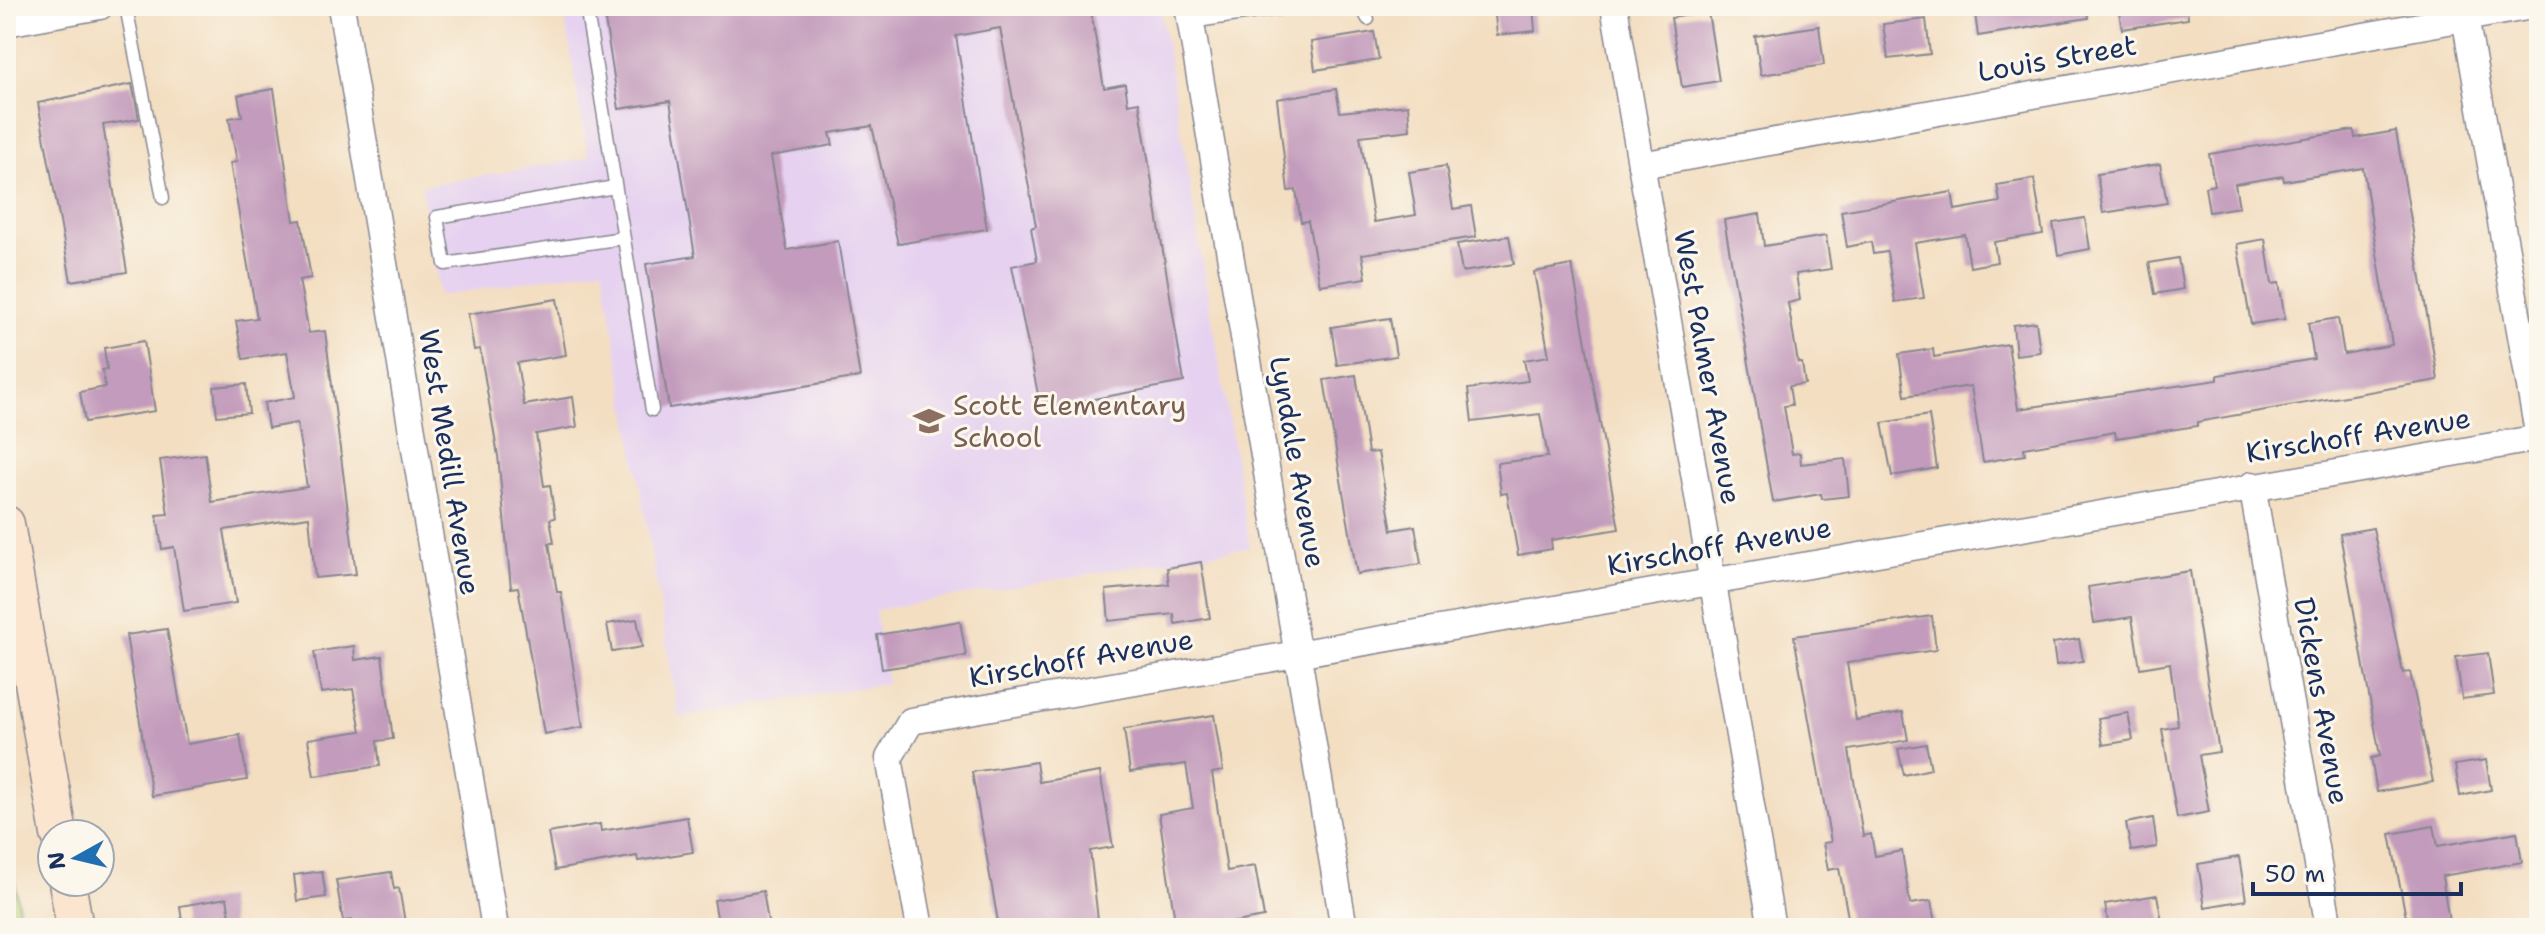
<svg xmlns="http://www.w3.org/2000/svg" width="2545" height="934" font-family="'Shantell Sans',sans-serif">
<rect width="100%" height="100%" fill="#fbf7ec"/>
<filter id="ink" filterUnits="userSpaceOnUse"><feTurbulence type="fractalNoise" baseFrequency=".0125" numOctaves="2"/><feDisplacementMap in="SourceGraphic" scale="16" xChannelSelector="R" yChannelSelector="G"/><feConvolveMatrix kernelMatrix="1 2 1 2 8 2 1 2 1" color-interpolation-filters="sRGB"/></filter>
<filter id="wash" filterUnits="userSpaceOnUse"><feTurbulence type="fractalNoise" baseFrequency=".006" numOctaves="4" result="noise"/><feDisplacementMap in="SourceGraphic" scale="32" xChannelSelector="R" yChannelSelector="G"/><feGaussianBlur stdDeviation="1.8" result="paint"/><feColorMatrix in="noise" values="0 0 0 0 0 0 0 0 0 0 0 0 0 0 0 0 0 1.4 0 .05"/><feComposite in="paint" operator="in"/></filter>
<g filter="url(#wash)">
<rect width="100%" height="100%" fill="#f3dec1"/>
<!-- built -->
<path fill="#e6d2f0" d="M 563,6 L 1160,6 L 1250,547 L 875,610 L 887,683 L 679,718 L 603,268 L 440,296 L 421,186 L 588,158 Z"/>
<!-- green -->
<path fill="#bad175" stroke="#6a806a" stroke-width="2" d="M 6,828 L 22,928 L 6,928 Z"/>
<g id="blocks">
<!-- building -->
<g fill="#c39bbc">
<path d="M 651,6 L 1090,6 L 1104,88 L 1125,84 L 1128,104 L 1139,102 L 1184,382 L 1041,409 L 1012,266 L 1037,261 L 1031,228 L 1036,226 L 1000,28 L 956,36 L 987,229 L 898,244 L 872,126 L 830,133 L 833,145 L 771,156 L 787,250 L 838,241 L 860,377 L 669,408 L 646,264 L 695,256 L 670,101 L 619,109 L 604,14 Z"/>
<path d="M 1494,6 L 1533,6 L 1535,31 L 1497,35 Z"/>
<path d="M 1974,6 L 2087,6 L 2088,18 L 1978,36 Z"/>
<path d="M 2118,6 L 2187,6 L 2188,19 L 2122,29 Z"/>
<path d="M 1708,12 L 1719,81 L 1682,87 L 1671,18 Z"/>
<path d="M 1926,19 L 1930,54 L 1888,59 L 1883,24 Z"/>
<path d="M 1819,26 L 1824,65 L 1761,75 L 1755,36 Z"/>
<path d="M 1374,32 L 1379,60 L 1315,70 L 1311,42 Z"/>
<path d="M 132,84 L 139,119 L 103,125 L 127,272 L 71,281 L 38,103 Z"/>
<path d="M 274,89 L 294,221 L 301,220 L 311,278 L 299,280 L 309,333 L 325,331 L 356,574 L 315,578 L 309,517 L 224,530 L 236,603 L 184,611 L 174,547 L 162,549 L 157,515 L 168,514 L 160,460 L 205,454 L 212,502 L 307,487 L 297,423 L 268,428 L 264,403 L 295,397 L 287,352 L 243,359 L 236,321 L 257,318 L 230,163 L 237,162 L 229,118 L 242,116 L 238,95 Z"/>
<path d="M 1336,89 L 1340,112 L 1408,105 L 1410,130 L 1360,136 L 1374,222 L 1416,215 L 1409,172 L 1446,166 L 1453,209 L 1471,206 L 1476,237 L 1362,254 L 1366,278 L 1320,285 L 1308,221 L 1301,222 L 1296,190 L 1288,191 L 1277,99 Z"/>
<path d="M 2354,130 L 2355,138 L 2396,131 L 2438,380 L 2197,422 L 2197,426 L 2116,438 L 2115,432 L 2024,448 L 2025,455 L 1983,462 L 1971,386 L 1905,396 L 1899,354 L 1933,349 L 1934,357 L 2008,344 L 2018,409 L 2218,380 L 2218,375 L 2314,359 L 2308,323 L 2338,318 L 2344,354 L 2392,345 L 2363,168 L 2284,181 L 2283,176 L 2235,184 L 2239,207 L 2209,212 L 2205,187 L 2214,185 L 2209,154 Z"/>
<path d="M 2160,164 L 2167,203 L 2103,213 L 2097,174 Z"/>
<path d="M 2034,179 L 2043,234 L 1994,242 L 1997,262 L 1970,267 L 1965,235 L 1915,243 L 1924,298 L 1895,302 L 1887,252 L 1873,254 L 1871,242 L 1847,247 L 1841,211 L 1952,192 L 1955,210 L 2000,202 L 1997,185 Z"/>
<path d="M 1760,214 L 1764,246 L 1826,236 L 1831,269 L 1796,274 L 1800,300 L 1788,303 L 1798,363 L 1802,363 L 1805,384 L 1789,386 L 1792,405 L 1784,406 L 1792,454 L 1800,453 L 1801,464 L 1845,459 L 1849,496 L 1822,499 L 1821,494 L 1773,502 L 1724,220 Z"/>
<path d="M 2085,218 L 2090,249 L 2058,255 L 2053,223 Z"/>
<path d="M 1509,236 L 1514,264 L 1462,272 L 1457,244 Z"/>
<path d="M 2265,239 L 2272,284 L 2279,283 L 2285,319 L 2251,324 L 2237,244 Z"/>
<path d="M 2178,258 L 2183,289 L 2155,294 L 2149,263 Z"/>
<path d="M 1572,265 L 1619,529 L 1551,540 L 1552,549 L 1518,555 L 1507,493 L 1501,494 L 1497,463 L 1548,457 L 1540,414 L 1472,422 L 1468,389 L 1528,381 L 1524,360 L 1549,356 L 1534,272 Z"/>
<path d="M 557,299 L 566,355 L 517,363 L 524,405 L 573,397 L 577,427 L 536,434 L 544,486 L 550,485 L 555,518 L 550,519 L 554,543 L 549,543 L 557,592 L 561,592 L 583,727 L 544,734 L 518,587 L 511,588 L 498,456 L 480,349 L 474,350 L 468,314 Z"/>
<path d="M 1390,318 L 1396,356 L 1337,365 L 1331,327 Z"/>
<path d="M 2036,322 L 2040,352 L 2016,355 L 2013,325 Z"/>
<path d="M 144,341 L 155,411 L 85,422 L 80,392 L 105,387 L 102,370 L 107,369 L 104,348 Z"/>
<path d="M 1356,375 L 1368,453 L 1378,452 L 1392,530 L 1415,526 L 1421,564 L 1357,574 L 1324,380 Z"/>
<path d="M 246,384 L 249,413 L 217,416 L 214,387 Z"/>
<path d="M 1929,415 L 1937,468 L 1892,476 L 1882,423 Z"/>
<path d="M 2373,528 L 2403,673 L 2410,672 L 2433,782 L 2377,792 L 2371,758 L 2380,756 L 2340,534 Z"/>
<path d="M 1201,562 L 1210,618 L 1175,624 L 1174,614 L 1109,621 L 1106,590 L 1169,584 L 1167,568 Z"/>
<path d="M 2190,571 L 2219,752 L 2199,755 L 2209,812 L 2177,818 L 2162,729 L 2178,726 L 2170,663 L 2140,668 L 2132,617 L 2094,623 L 2088,587 Z"/>
<path d="M 1932,616 L 1936,650 L 1847,663 L 1856,720 L 1903,712 L 1908,740 L 1849,750 L 1863,836 L 1871,834 L 1875,856 L 1902,851 L 1910,904 L 1931,901 L 1936,928 L 1850,928 L 1839,868 L 1828,870 L 1823,843 L 1831,842 L 1794,636 Z"/>
<path d="M 637,619 L 642,647 L 612,652 L 607,624 Z"/>
<path d="M 960,621 L 966,656 L 882,669 L 877,635 Z"/>
<path d="M 167,629 L 187,744 L 240,735 L 247,780 L 152,796 L 126,635 Z"/>
<path d="M 2079,639 L 2083,661 L 2056,665 L 2053,643 Z"/>
<path d="M 354,646 L 355,660 L 382,656 L 393,739 L 377,741 L 380,766 L 314,776 L 308,739 L 361,731 L 353,689 L 321,693 L 314,652 Z"/>
<path d="M 2488,653 L 2494,695 L 2462,699 L 2456,657 Z"/>
<path d="M 2128,713 L 2133,740 L 2103,745 L 2098,718 Z"/>
<path d="M 1214,715 L 1223,771 L 1212,773 L 1227,871 L 1255,866 L 1264,917 L 1202,928 L 1176,928 L 1159,814 L 1193,808 L 1186,764 L 1130,772 L 1124,729 Z"/>
<path d="M 1926,744 L 1931,769 L 1904,775 L 1898,749 Z"/>
<path d="M 2486,760 L 2491,790 L 2460,796 L 2455,765 Z"/>
<path d="M 1036,762 L 1039,782 L 1100,772 L 1113,847 L 1090,851 L 1099,928 L 999,928 L 972,772 Z"/>
<path d="M 687,817 L 693,852 L 638,861 L 637,856 L 555,870 L 548,833 L 600,824 L 601,831 Z"/>
<path d="M 2153,818 L 2157,847 L 2131,851 L 2126,823 Z"/>
<path d="M 2434,826 L 2438,846 L 2517,832 L 2522,862 L 2442,876 L 2450,928 L 2408,928 L 2390,834 Z"/>
<path d="M 2239,857 L 2246,900 L 2205,907 L 2198,864 Z"/>
<path d="M 322,871 L 326,897 L 297,901 L 294,875 Z"/>
<path d="M 391,872 L 394,889 L 399,888 L 406,928 L 353,928 L 352,920 L 343,921 L 336,880 Z"/>
<path d="M 763,891 L 769,928 L 719,928 L 714,900 Z"/>
<path d="M 2157,895 L 2162,922 L 2109,928 L 2105,904 Z"/>
<path d="M 227,898 L 232,928 L 183,928 L 180,906 Z"/>
</g>
</g>
</g>
<g filter="url(#ink)">
<use href="#blocks" fill-opacity="0" stroke="#878690" stroke-width="2"/>
<g fill="none" stroke-linecap="round" stroke-linejoin="round">
<defs>
<g id="lane">
<path d="M 126,6 L 163,198"/>
<path d="M 586,6 L 652,410"/>
<path d="M 1361,6 L 1368,19"/>
<path d="M 1191,22 L 1297,6"/>
<path d="M 615,187 L 437,217 L 445,264 L 623,238"/>
</g>
<g id="street">
<path d="M 341,6 L 495,928"/>
<path d="M 1188,6 L 1344,928"/>
<path d="M 1614,6 L 1772,928"/>
<path d="M 2465,17 L 2539,438"/>
<path d="M 6,23 L 100,6"/>
<path d="M 1641,165 L 2532,6"/>
<path d="M 2252,485 L 2329,928"/>
<path d="M 920,928 L 889,758 L 911,721 L 2539,438"/>
</g>
<g id="secondary">
<path d="M 6,524 L 59,834"/>
<path d="M 67,882 L 75,928"/>
</g>
</defs>
<!-- lane casing -->
<use href="#lane" stroke="#878690" stroke-width="15"/>
<!-- street casing -->
<use href="#street" stroke="#878690" stroke-width="29"/>
<!-- secondary casing -->
<use href="#secondary" stroke="#878690" stroke-width="39"/>
<!-- lane -->
<use href="#lane" stroke="#fff" stroke-width="12"/>
<!-- street -->
<use href="#street" stroke="#fff" stroke-width="26"/>
<!-- secondary -->
<use href="#secondary" stroke="#fbe5cf" stroke-width="36"/>
</g>
</g>
<!-- icons -->
<defs>
<symbol id="school-bare" viewBox="-9 -9 18 18"><path d="M0-5L7-2L0 1L-7-2ZM-4 1L0 2.5L4 1V4Q0 6-4 4Z" fill="#8d6e63" stroke="#fbf7ec" stroke-width="2.5" paint-order="stroke"/></symbol>
</defs>
<g fill-rule="evenodd">
<use href="#school-bare" x="907" y="399" width="44" height="44"/>
</g>
<g text-anchor="middle" stroke-width="6" stroke-linejoin="round" paint-order="stroke">
<!-- street labels -->
<g font-size="28" fill="#1b2f5e" stroke="#fbf7ec">
<text transform="translate(2057 58) rotate(-10)" y="10">Louis Street</text>
<text transform="translate(1708 367) rotate(80)" y="10">West Palmer Avenue</text>
<text transform="translate(2358 435) rotate(-9)" y="10">Kirschoff Avenue</text>
<text transform="translate(450 462) rotate(81)" y="10">West Medill Avenue</text>
<text transform="translate(1298 462) rotate(80)" y="10">Lyndale Avenue</text>
<text transform="translate(1719 546) rotate(-10)" y="10">Kirschoff Avenue</text>
<text transform="translate(1081 658) rotate(-10)" y="10">Kirschoff Avenue</text>
<text transform="translate(2322 701) rotate(80)" y="10">Dickens Avenue</text>
</g>
<!-- education labels -->
<g font-size="28" fill="#785e54" stroke="#fbf7ec" text-anchor="start">
<text x="953" y="415">Scott Elementary<tspan x="953" dy="32">School</tspan></text>
</g>
</g>
<!-- margin -->
<rect width="2545" height="934" fill="none" stroke="#fbf7ec" stroke-width="32"/>
<!-- north arrow -->
<g transform="translate(76 858) rotate(262)"><circle r="38" fill="#fbf7ec" stroke="#a1a7b3" stroke-width="2"/>
<path d="M0-6L14 30L0 20L-14 30Z" fill="#1f6fb2"/>
<text y="-12" font-size="22" font-weight="bold" text-anchor="middle" fill="#1b2f5e">N</text>
</g>
<!-- scale -->
<path d="M2253 882v12h208v-12" fill="none" stroke="#1b2f5e" stroke-width="4"/>
<text x="2265" y="882" font-size="24" fill="#1b2f5e" stroke="#fbf7ec" stroke-width="6" paint-order="stroke">50 m</text>
</svg>
